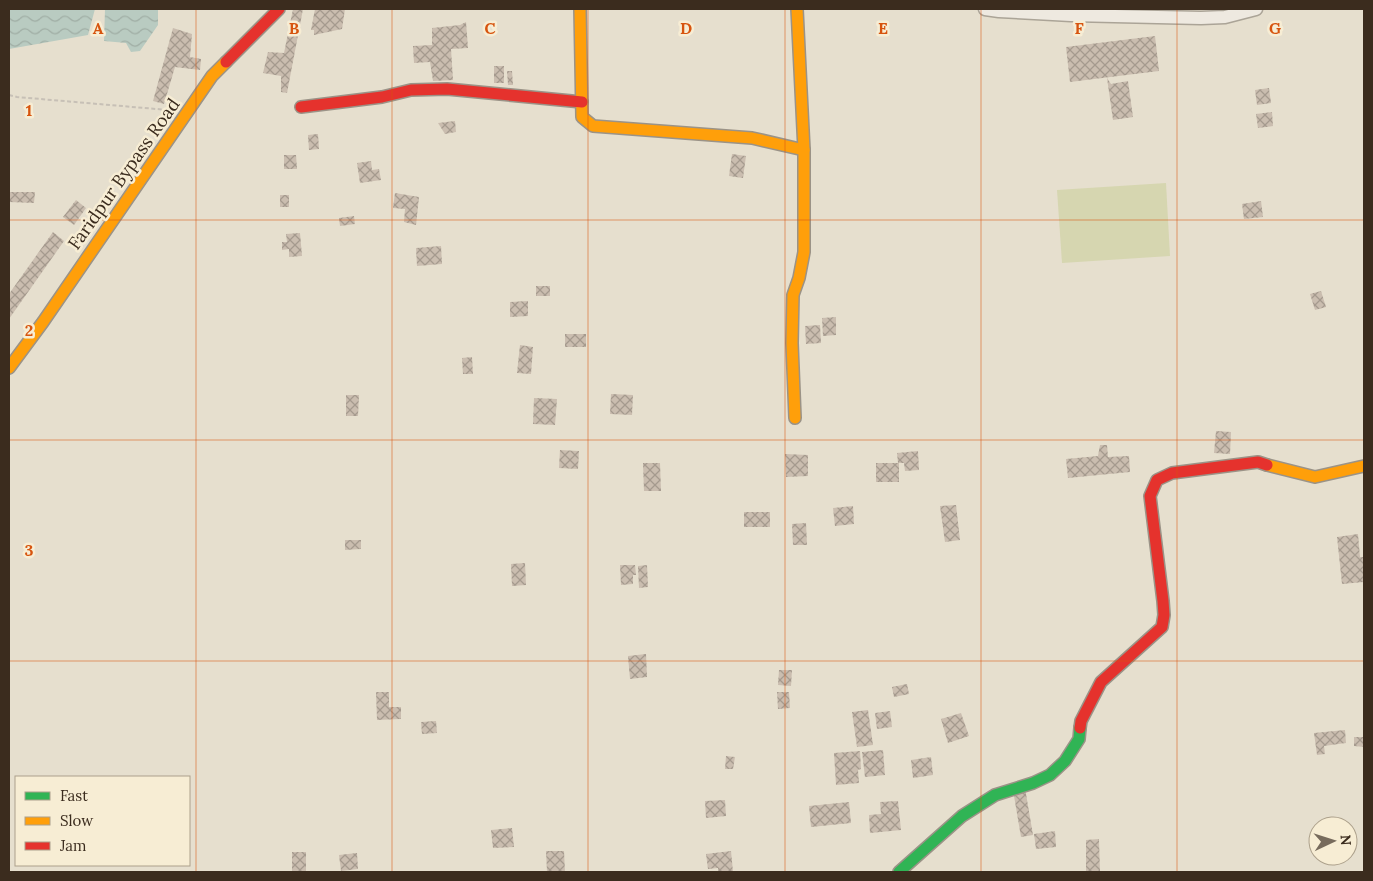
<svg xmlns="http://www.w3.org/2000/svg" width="1373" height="881" font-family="Lora,serif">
<defs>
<pattern id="water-waves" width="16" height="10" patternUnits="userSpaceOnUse" patternTransform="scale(1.25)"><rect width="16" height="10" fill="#b9cbc1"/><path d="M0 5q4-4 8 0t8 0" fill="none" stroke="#a0aea5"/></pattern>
<pattern id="building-cross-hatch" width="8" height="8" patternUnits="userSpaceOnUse" patternTransform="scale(1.25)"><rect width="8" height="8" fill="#cabdaf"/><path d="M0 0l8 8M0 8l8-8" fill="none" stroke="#a59a8e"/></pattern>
</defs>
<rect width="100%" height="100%" fill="#e6dfce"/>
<!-- park -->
<path fill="#d6d6b0" d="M 1166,183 L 1170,256 L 1062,263 L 1057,190 Z"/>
<!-- water -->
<g fill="url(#water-waves)">
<path d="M 9,9 L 95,9 L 88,35 L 9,49 Z"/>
<path d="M 105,9 L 158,9 L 158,25 L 140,51 L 131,52 L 126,43 L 104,41 Z"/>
</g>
<!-- building -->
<g fill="url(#building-cross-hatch)">
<path d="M 293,9 L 303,9 L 287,93 L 281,92 L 281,76 L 263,73 L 268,52 L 284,53 Z"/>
<path d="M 315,9 L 345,9 L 342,29 L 314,35 L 314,30 L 311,30 Z"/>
<path d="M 466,22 L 468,48 L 451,49 L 453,80 L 433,81 L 430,62 L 414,63 L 413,46 L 432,45 L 432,28 L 460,25 Z"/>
<path d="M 173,28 L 192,34 L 190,57 L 201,59 L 200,70 L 175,67 L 164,104 L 153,101 Z"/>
<path d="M 1155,36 L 1159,71 L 1070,82 L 1066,47 Z"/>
<rect x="494" y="66" width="10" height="17"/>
<path d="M 507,71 L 512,71 L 513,85 L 508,85 Z"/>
<path d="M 1107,78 L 1111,84 L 1128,81 L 1133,117 L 1113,120 Z"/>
<path d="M 1269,88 L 1271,103 L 1257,105 L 1255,90 Z"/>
<path d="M 1272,112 L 1273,126 L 1258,128 L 1256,114 Z"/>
<path d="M 455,121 L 456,132 L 445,134 L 438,123 Z"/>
<path d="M 318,134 L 319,149 L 309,150 L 308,135 Z"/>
<path d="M 732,154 L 746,156 L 743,178 L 729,176 Z"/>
<path d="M 284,155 L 296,155 L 297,169 L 284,169 Z"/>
<path d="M 371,161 L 372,170 L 379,169 L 381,180 L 360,183 L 357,163 Z"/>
<path d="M 9,192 L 35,192 L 34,203 L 9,202 Z"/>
<path d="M 395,193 L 419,197 L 416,225 L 404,222 L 405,209 L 393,208 Z"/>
<rect x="280" y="195" width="9" height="12"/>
<path d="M 76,200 L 86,208 L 74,225 L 63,217 Z"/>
<path d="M 1261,201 L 1263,217 L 1244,219 L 1242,204 Z"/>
<path d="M 354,216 L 355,224 L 340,226 L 339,218 Z"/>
<path d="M 53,232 L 64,241 L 9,319 L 9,294 Z"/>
<path d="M 300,233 L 302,256 L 289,257 L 289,249 L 282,250 L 282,242 L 287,242 L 286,234 Z"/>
<path d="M 441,246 L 442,264 L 417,266 L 416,248 Z"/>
<rect x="536" y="286" width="14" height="10"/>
<path d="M 1321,291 L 1326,307 L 1315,310 L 1310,294 Z"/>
<path d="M 528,301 L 528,316 L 510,317 L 510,302 Z"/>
<path d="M 836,317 L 836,335 L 823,336 L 822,318 Z"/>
<path d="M 820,325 L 821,343 L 806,344 L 805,326 Z"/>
<rect x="565" y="334" width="21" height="13"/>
<path d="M 520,345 L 533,347 L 531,374 L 517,373 Z"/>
<path d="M 472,357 L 473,374 L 463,374 L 462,358 Z"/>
<path d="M 611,394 L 633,395 L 632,415 L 610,414 Z"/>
<path d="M 346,395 L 359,395 L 358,416 L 346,416 Z"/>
<path d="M 534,398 L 557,399 L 555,425 L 533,424 Z"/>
<path d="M 1216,431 L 1231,432 L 1230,454 L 1214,453 Z"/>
<path d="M 1100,445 L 1107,445 L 1108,457 L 1129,456 L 1130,472 L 1068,478 L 1066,459 L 1098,456 Z"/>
<path d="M 560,450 L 579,451 L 578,469 L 559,468 Z"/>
<path d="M 918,451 L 919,470 L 905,471 L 904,463 L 898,463 L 897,453 Z"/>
<path d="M 785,454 L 808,455 L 808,476 L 786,477 Z"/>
<path d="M 643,463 L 660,463 L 661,491 L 644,491 Z"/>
<rect x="876" y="463" width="23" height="19"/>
<path d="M 956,505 L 960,540 L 945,542 L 940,506 Z"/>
<path d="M 853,506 L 854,524 L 835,526 L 833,508 Z"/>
<rect x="744" y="512" width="26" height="15"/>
<path d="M 806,523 L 807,545 L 793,545 L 792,524 Z"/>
<path d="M 1358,534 L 1360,557 L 1364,557 L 1364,582 L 1342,584 L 1337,537 Z"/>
<path d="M 345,540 L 361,540 L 361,549 L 345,550 Z"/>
<path d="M 525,563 L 526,585 L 512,586 L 511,564 Z"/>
<path d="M 620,565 L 635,565 L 636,575 L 633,575 L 633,584 L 621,585 Z"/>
<path d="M 647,565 L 648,587 L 639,588 L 638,566 Z"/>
<path d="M 646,654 L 647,677 L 630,679 L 628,656 Z"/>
<path d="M 779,670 L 792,670 L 791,686 L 778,685 Z"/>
<path d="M 907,684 L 909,694 L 894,697 L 892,687 Z"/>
<path d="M 376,692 L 389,692 L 389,707 L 401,707 L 401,719 L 377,720 Z"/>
<path d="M 777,692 L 789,692 L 790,708 L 778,709 Z"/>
<path d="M 868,710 L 873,745 L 857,747 L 852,712 Z"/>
<path d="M 890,711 L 892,727 L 877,729 L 875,713 Z"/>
<path d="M 961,713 L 969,736 L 948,743 L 941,719 Z"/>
<path d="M 436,721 L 437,733 L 422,734 L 421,722 Z"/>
<path d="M 1345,730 L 1346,743 L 1324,746 L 1325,754 L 1317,755 L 1314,733 Z"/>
<path d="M 1354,737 L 1364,737 L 1364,747 L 1354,746 Z"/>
<path d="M 883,750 L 885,775 L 865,777 L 862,752 Z"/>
<path d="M 860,751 L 861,769 L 858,770 L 859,783 L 836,785 L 834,753 Z"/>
<path d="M 726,756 L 735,757 L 733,769 L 725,769 Z"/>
<path d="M 931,757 L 933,775 L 913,778 L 911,760 Z"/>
<path d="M 1025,788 L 1033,835 L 1021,837 L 1013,790 Z"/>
<path d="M 725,800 L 726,816 L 706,818 L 705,801 Z"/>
<path d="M 898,801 L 901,830 L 870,833 L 869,815 L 881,814 L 880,802 Z"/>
<path d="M 849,802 L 851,823 L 811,827 L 809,806 Z"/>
<path d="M 512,828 L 514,847 L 493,848 L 491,830 Z"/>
<path d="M 1055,831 L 1056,847 L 1036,849 L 1034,834 Z"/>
<path d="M 1099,839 L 1100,872 L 1086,872 L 1086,840 Z"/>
<path d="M 546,851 L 564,851 L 565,872 L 547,872 Z"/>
<path d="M 731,851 L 733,872 L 718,872 L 718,868 L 708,869 L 706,854 Z"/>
<rect x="292" y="852" width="14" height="19"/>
<path d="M 357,853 L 358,869 L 341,871 L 339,855 Z"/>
</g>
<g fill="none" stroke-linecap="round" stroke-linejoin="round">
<defs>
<path id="street" d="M 985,9 L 999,11 L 1071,15 L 1201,18 L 1225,17 L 1256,9"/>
<path id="fast" d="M 899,872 L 962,816 L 995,795 L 1033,783 L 1050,775 L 1065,761 L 1079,739 L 1080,728"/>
<g id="slow">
<path d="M 580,9 L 582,117 L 593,126 L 752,138 L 804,150"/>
<path d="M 9,368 L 43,322 L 212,76 L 226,62"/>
<path d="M 795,418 L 792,343 L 793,295 L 799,278 L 804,252 L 804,150 L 797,9"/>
<path d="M 1267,465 L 1315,477 L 1364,466"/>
</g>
<g id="jam">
<path d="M 226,62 L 279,9"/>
<path d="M 301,107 L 382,97 L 411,90 L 447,89 L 582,102"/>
<path d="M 1080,728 L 1081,721 L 1101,682 L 1162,627 L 1164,615 L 1163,601 L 1150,496 L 1157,480 L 1172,473 L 1258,462 L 1267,465"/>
</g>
</defs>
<!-- street casing -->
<use href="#street" stroke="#aba497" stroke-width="15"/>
<!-- fast casing -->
<use href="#fast" stroke="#9b9387" stroke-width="14"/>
<!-- slow casing -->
<use href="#slow" stroke="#9b9387" stroke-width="14"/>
<!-- jam casing -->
<use href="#jam" stroke="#9b9387" stroke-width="14"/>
<!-- path -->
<path stroke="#c7c0b6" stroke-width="2" stroke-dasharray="4 2.5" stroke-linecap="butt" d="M 9,95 L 17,97 L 168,110"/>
<!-- street -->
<use href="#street" stroke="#eee9e0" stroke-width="12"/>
<!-- fast -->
<use href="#fast" stroke="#30b455" stroke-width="11"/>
<!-- slow -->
<use href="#slow" stroke="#ff9f0a" stroke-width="11"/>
<!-- jam -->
<use href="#jam" stroke="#e5322d" stroke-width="11"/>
</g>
<!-- grid -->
<path fill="none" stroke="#d7540e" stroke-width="1" stroke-opacity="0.55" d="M 196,9 L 196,872M 392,9 L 392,872M 588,9 L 588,872M 785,9 L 785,872M 981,9 L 981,872M 1177,9 L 1177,872M 9,220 L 1364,220M 9,440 L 1364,440M 9,661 L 1364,661"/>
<g text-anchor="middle" stroke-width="5" stroke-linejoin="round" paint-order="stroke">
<!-- street labels -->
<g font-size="18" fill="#3b2c1e" stroke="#f7edd4">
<text transform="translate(124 174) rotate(-55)" y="6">Faridpur Bypass Road</text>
</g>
</g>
<g font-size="16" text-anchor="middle" font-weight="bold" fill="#d7540e" stroke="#f7edd4" stroke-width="5" stroke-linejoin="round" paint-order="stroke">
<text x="98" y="34">A</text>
<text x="294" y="34">B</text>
<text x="490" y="34">C</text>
<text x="686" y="34">D</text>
<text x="883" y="34">E</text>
<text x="1079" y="34">F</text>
<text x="1275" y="34">G</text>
<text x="29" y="116">1</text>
<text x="29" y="336">2</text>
<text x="29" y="556">3</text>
</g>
<!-- border -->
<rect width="1373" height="881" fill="none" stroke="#3b2c1e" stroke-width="20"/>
<!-- legend -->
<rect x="15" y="776" width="175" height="90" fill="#f7edd4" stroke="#aca08b"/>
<rect x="25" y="792" width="25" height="8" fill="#30b455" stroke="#aca08b"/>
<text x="60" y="801" font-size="15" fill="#3b2c1e">Fast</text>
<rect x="25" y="817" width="25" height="8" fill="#ff9f0a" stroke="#aca08b"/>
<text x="60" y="826" font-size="15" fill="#3b2c1e">Slow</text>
<rect x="25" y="842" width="25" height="8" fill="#e5322d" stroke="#aca08b"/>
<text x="60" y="851" font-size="15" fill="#3b2c1e">Jam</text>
<!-- north arrow -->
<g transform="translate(1333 841) rotate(86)"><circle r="24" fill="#f7edd4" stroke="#aca08b"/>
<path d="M0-4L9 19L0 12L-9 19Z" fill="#776b5c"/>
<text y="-8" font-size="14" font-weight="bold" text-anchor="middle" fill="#3b2c1e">N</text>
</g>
</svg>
